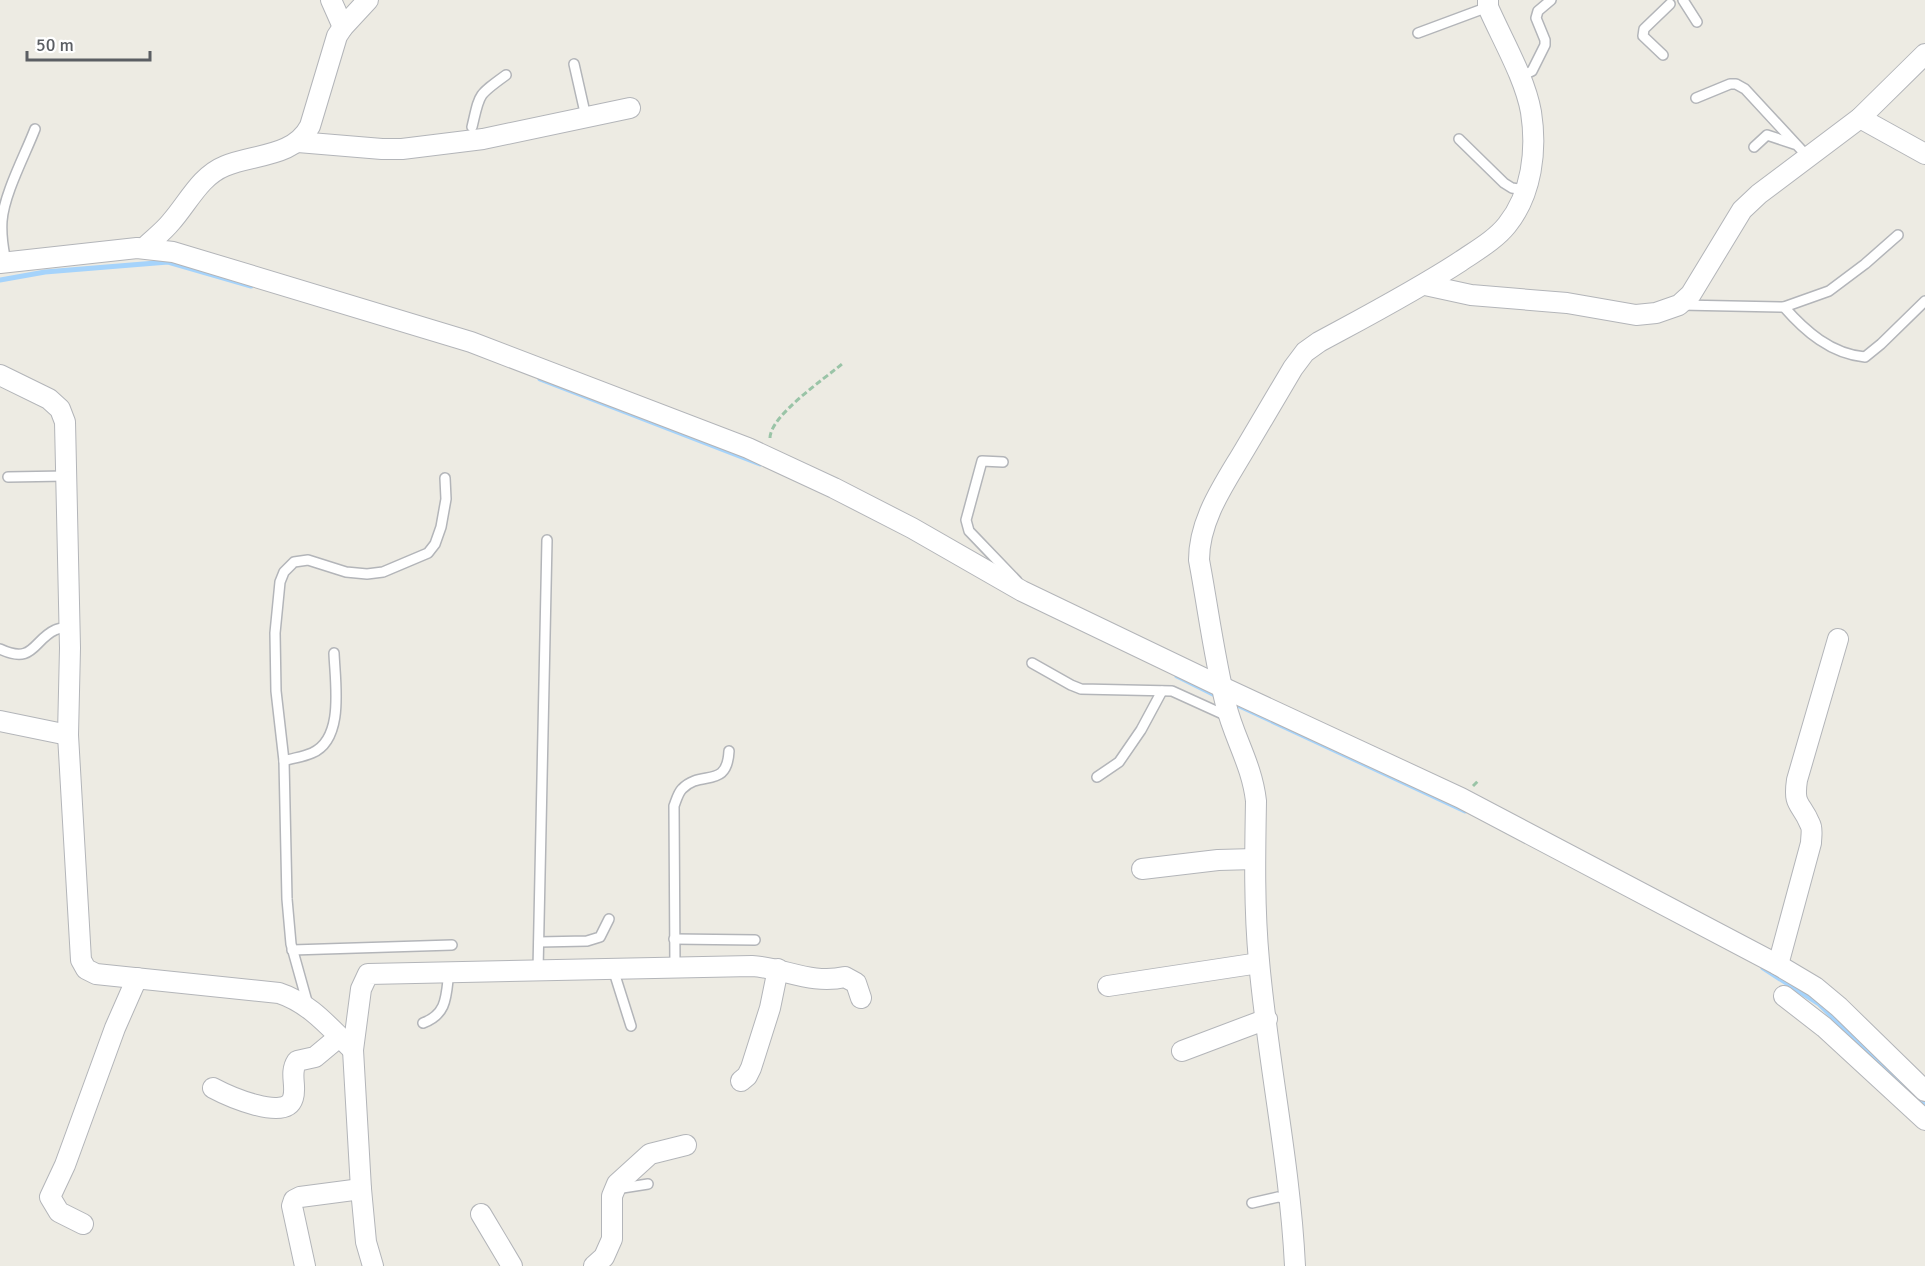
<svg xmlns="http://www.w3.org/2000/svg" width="1925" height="1266" font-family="Signika,sans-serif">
<rect width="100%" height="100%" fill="#edebe3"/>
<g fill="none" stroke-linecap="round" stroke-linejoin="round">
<!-- stream -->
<g stroke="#a5d3fb" stroke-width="5">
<path d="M 0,280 L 45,272 L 168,262 L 251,286"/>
<path d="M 540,379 L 760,464"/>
<path d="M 1177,676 L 1217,696"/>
<path d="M 1231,702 L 1465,811"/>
<path d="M 1763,968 L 1819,1004 L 1925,1106"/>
</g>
<defs>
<g id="lane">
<path d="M 1683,0 L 1697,22"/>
<path d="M 1418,33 L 1488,7"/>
<path d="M 1663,55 L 1643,36 L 1644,29 L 1670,4"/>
<path d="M 574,64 L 586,117"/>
<path d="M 1519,77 L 1532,71 L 1545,45 L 1545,40 L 1536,18 L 1538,11 L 1551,0"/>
<path d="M 1696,98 L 1730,84 L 1736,84 L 1745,89 L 1808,157"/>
<path d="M 472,127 C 480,93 477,96 506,75"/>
<path d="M 1459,139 L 1504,183 L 1512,188 L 1525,190"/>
<path d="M 1754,147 L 1767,135 L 1794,144"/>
<path d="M 6,262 C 3,248 1,235 2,221 C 4,194 25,155 35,129"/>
<path d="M 1681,305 L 1784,307 L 1829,291 L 1865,264 L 1898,235"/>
<path d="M 1784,307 C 1805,331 1831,354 1865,357 L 1881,344 L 1925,301"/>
<path d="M 1003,462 L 982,461 L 966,520 L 969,531 L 1017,581"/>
<path d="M 8,477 L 66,476"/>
<path d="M 0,649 C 34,665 33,640 55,630 C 59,628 64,628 69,627"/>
<path d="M 1032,663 L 1071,685 L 1081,689 L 1172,691 L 1227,716"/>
<path d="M 284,761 C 293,758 303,757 312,753 C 345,739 335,682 334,653"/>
<path d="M 1097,777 L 1119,762 L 1141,730 L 1162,691"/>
<path d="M 674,939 L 755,940"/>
<path d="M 539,942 L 587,941 L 600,937 L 609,919"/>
<path d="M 292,950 L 452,945"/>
<path d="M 675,968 L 674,806 C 676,801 678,793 682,789 C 701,769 727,790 729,751"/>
<path d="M 613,969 L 631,1026"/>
<path d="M 538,970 L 547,540"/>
<path d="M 308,1005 L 291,944 L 287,899 L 284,761 L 276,691 L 275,633 L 280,582 L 284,572 L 294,562 L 308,560 L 346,572 L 367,574 L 383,572 L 428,553 L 435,544 L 441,527 L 446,499 L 445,478"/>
<path d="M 423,1023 C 448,1014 446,995 449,971"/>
<path d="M 616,1189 L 648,1184"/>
<path d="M 1252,1203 L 1278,1197 L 1290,1200"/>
</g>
<g id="street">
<path d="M 331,0 L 343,27"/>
<path d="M 1860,118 L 1925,154"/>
<path d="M 298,142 L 382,149 L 402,149 L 483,139 L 630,108"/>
<path d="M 144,248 C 153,239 163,232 171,222 C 188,203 200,176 225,166 C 254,154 294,157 310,126 L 337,36 L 343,27 L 368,0"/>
<path d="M 0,263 L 137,248 L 173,252 L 471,342 L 748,448 L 834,488 L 912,528 L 1022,591 L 1222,687 L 1461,798 L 1778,965 L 1815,987 L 1839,1007 L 1925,1091"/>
<path d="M 1425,285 L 1471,295 L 1567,303 L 1636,315 L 1656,313 L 1679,305 L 1691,294 L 1742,210 L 1759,194 L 1860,118 L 1925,54"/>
<path d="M 0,375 L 49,399 L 60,409 L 65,422 L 70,648 L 68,735 L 81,960 L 86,969 L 96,974 L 279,993 C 310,1003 330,1028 353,1050"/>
<path d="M 0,721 L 68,735"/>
<path d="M 1142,869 L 1218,860 L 1255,859"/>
<path d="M 1778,965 L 1811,843 C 1811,837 1813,829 1810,824 C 1801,802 1793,807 1797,780 L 1838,639"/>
<path d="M 1108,986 L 1259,963"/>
<path d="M 1784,996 L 1824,1027 L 1925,1120"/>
<path d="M 1182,1051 L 1267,1019"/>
<path d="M 741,1081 L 747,1076 L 751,1068 L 770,1008 L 778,969"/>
<path d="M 213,1088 C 228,1096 286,1122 293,1098 C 297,1086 289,1073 297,1061 L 315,1057 L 339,1037"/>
<path d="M 481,1214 L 512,1266"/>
<path d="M 83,1224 L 59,1212 L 50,1197 L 65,1165 L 115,1028 L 137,978"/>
<path d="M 305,1266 L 292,1206 L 294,1200 L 300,1197 L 361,1189"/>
<path d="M 373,1266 L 366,1242 L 361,1189 L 353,1050 L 361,989 L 368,974 L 752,966 C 784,968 812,985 845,977 L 856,983 L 861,998"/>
<path d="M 594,1266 L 604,1257 L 612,1239 L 612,1196 L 617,1184 L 650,1154 L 686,1145"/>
<path d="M 1295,1266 C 1290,1163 1268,1063 1259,961 C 1254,908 1255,855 1256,801 C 1252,765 1234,738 1226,705 C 1214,657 1208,608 1199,560 C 1199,519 1225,483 1245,449 C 1261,422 1277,395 1293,368 L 1305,352 L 1319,342 C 1367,316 1415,291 1461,261 C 1477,250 1495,240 1507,225 C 1532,194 1537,150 1531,112 C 1525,78 1502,39 1488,7 L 1488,0"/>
</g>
</defs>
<!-- lane casing -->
<use href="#lane" stroke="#b3b5b9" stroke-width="12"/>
<!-- street casing -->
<use href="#street" stroke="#b3b5b9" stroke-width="22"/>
<!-- path -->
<g stroke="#9ac4a7" stroke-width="3" stroke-dasharray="6 3" stroke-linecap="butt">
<path d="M 770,438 C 770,416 824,379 842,364"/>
<path d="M 1473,786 L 1479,780"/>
</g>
<!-- lane -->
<use href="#lane" stroke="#fff" stroke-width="9"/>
<!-- street -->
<use href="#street" stroke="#fff" stroke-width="20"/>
</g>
<!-- scale -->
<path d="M27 51v9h123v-9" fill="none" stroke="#5b5e63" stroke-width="3"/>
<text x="36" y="51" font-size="18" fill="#5b5e63" stroke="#ffffff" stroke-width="4.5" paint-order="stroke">50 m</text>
</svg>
